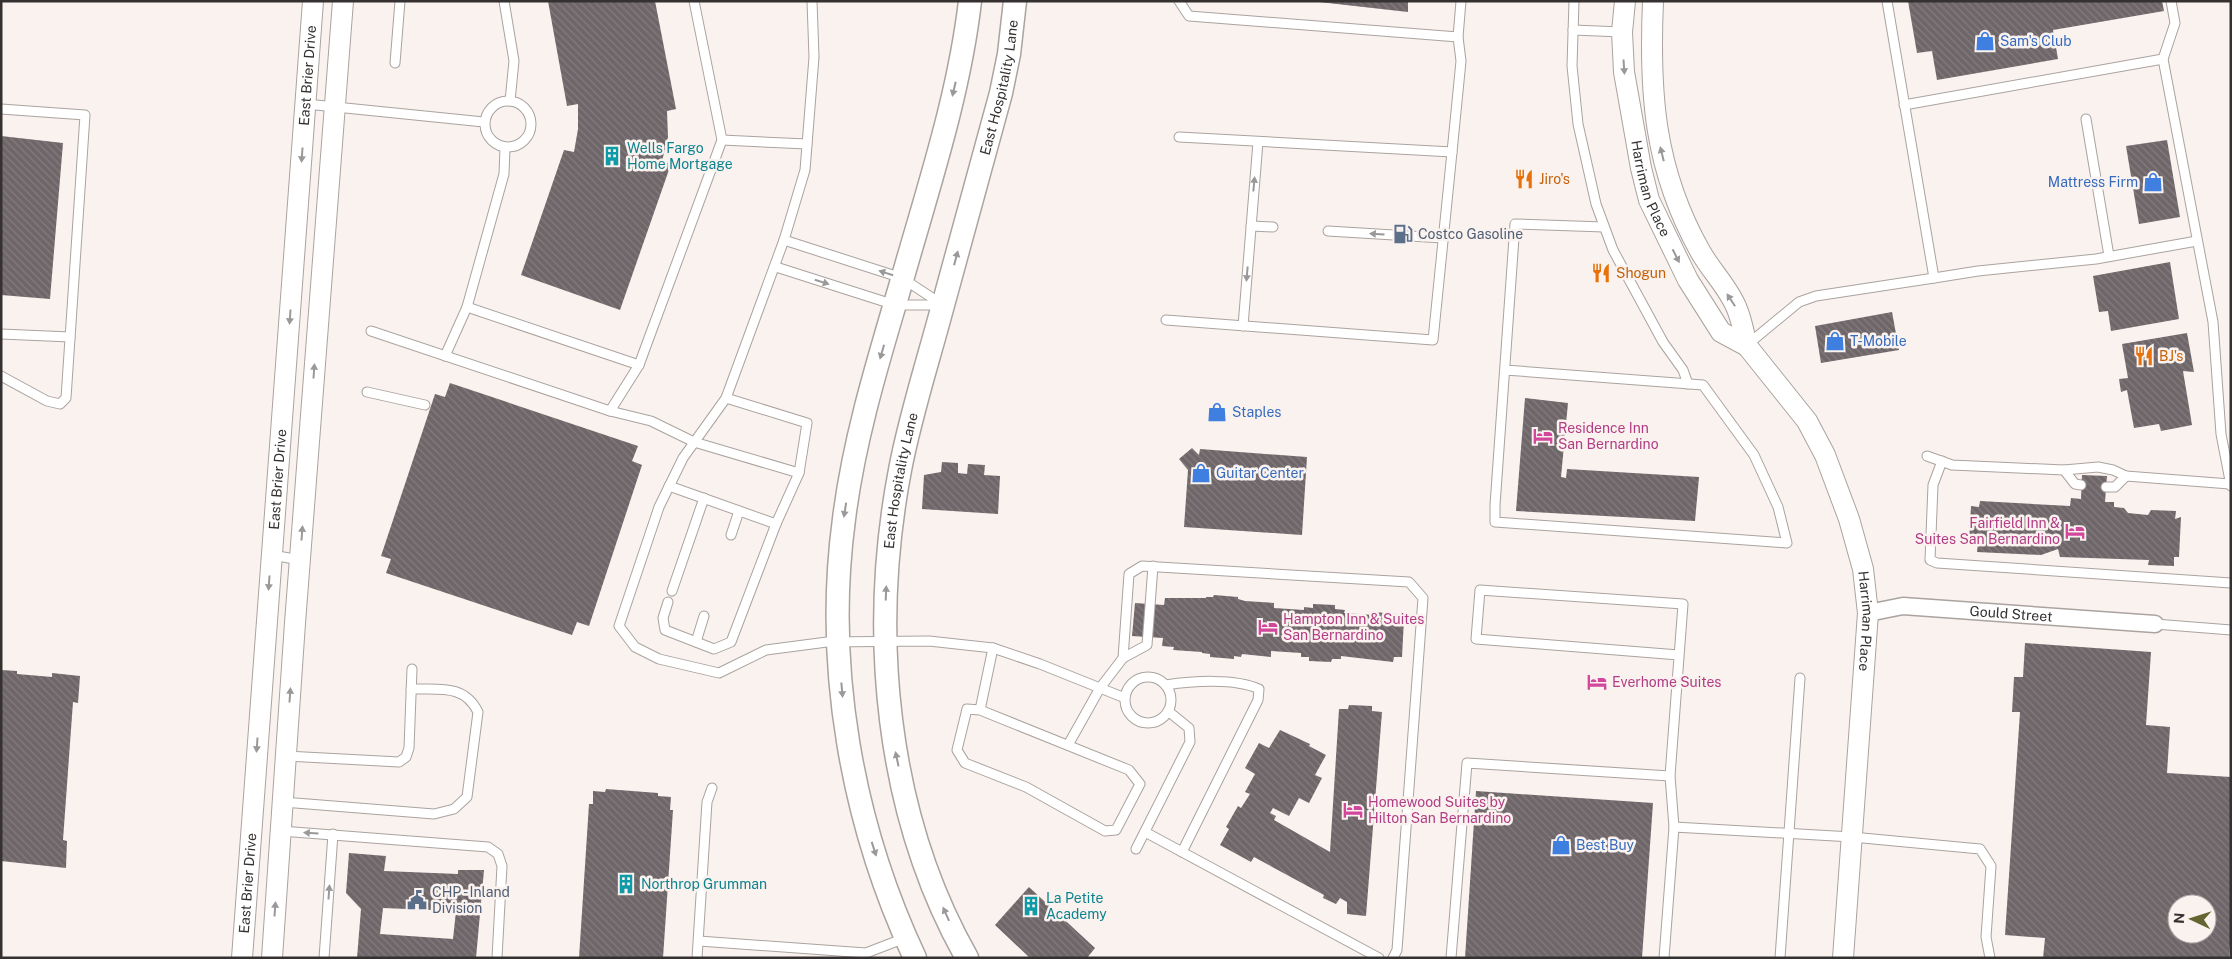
<svg xmlns="http://www.w3.org/2000/svg" width="2232" height="959" font-family="'Public Sans',sans-serif">
<defs>
<pattern id="building-back-hatch" width="6" height="6" patternUnits="userSpaceOnUse" patternTransform="scale(1.25)"><rect width="6" height="6" fill="#6e6669"/><path d="M-1 5l2 2M0 0l6 6M5-1l2 2" fill="none" stroke="#837d7f"/></pattern>
</defs>
<rect width="100%" height="100%" fill="#faf2ee"/>
<!-- building -->
<g fill="url(#building-back-hatch)" fill-rule="evenodd">
<path d="M 548,1 L 655,1 L 676,109 L 667,111 L 668,137 L 662,161 L 671,164 L 620,310 L 521,275 L 564,150 L 574,152 L 578,129 L 578,104 L 567,106 Z"/>
<path d="M 1310,1 L 1408,1 L 1408,12 Z"/>
<path d="M 1908,1 L 2162,1 L 2164,11 L 2053,30 L 2058,59 L 1937,80 L 1932,51 L 1917,53 Z"/>
<path d="M 1,136 L 63,143 L 50,299 L 1,295 Z"/>
<path d="M 2167,140 L 2180,217 L 2139,224 L 2126,146 Z"/>
<path d="M 2170,262 L 2179,319 L 2111,331 L 2108,311 L 2099,312 L 2093,276 Z"/>
<path d="M 1892,312 L 1899,350 L 1821,363 L 1815,326 Z"/>
<path d="M 2187,333 L 2194,372 L 2183,371 L 2192,425 L 2161,431 L 2159,424 L 2134,428 L 2127,390 L 2121,392 L 2119,379 L 2128,378 L 2122,344 Z"/>
<path d="M 450,383 L 638,446 L 632,461 L 642,465 L 589,626 L 577,622 L 572,635 L 386,573 L 391,559 L 381,556 L 435,394 L 445,397 Z"/>
<path d="M 1525,398 L 1568,403 L 1561,477 L 1566,478 L 1567,469 L 1699,477 L 1695,521 L 1516,511 Z"/>
<path d="M 1192,448 L 1199,455 L 1200,449 L 1307,457 L 1302,535 L 1184,527 L 1188,470 L 1179,459 Z"/>
<path d="M 942,462 L 958,463 L 958,473 L 967,474 L 968,464 L 985,465 L 984,475 L 1000,476 L 998,514 L 922,509 L 924,475 L 941,472 Z"/>
<path d="M 2082,475 L 2107,476 L 2105,502 L 2114,502 L 2114,507 L 2124,508 L 2128,513 L 2148,515 L 2151,510 L 2176,511 L 2175,519 L 2181,517 L 2179,557 L 2174,557 L 2174,566 L 2148,565 L 2149,560 L 2060,557 L 2058,549 L 2041,555 L 1977,552 L 1978,543 L 1969,542 L 1971,506 L 1979,507 L 1980,501 L 2070,506 L 2071,498 L 2081,499 Z"/>
<path d="M 1214,595 L 1238,597 L 1238,599 L 1245,601 L 1274,603 L 1274,608 L 1304,610 L 1304,607 L 1313,608 L 1313,604 L 1335,605 L 1335,609 L 1345,610 L 1344,613 L 1374,615 L 1374,612 L 1397,614 L 1397,618 L 1404,619 L 1402,657 L 1394,657 L 1393,662 L 1341,656 L 1341,659 L 1332,659 L 1331,662 L 1309,661 L 1309,657 L 1301,657 L 1301,653 L 1271,651 L 1271,657 L 1242,654 L 1241,657 L 1234,656 L 1234,659 L 1210,657 L 1210,654 L 1202,653 L 1202,652 L 1173,650 L 1174,647 L 1162,646 L 1163,638 L 1132,636 L 1135,603 L 1164,605 L 1165,598 L 1206,598 L 1206,597 L 1213,597 Z"/>
<path d="M 2025,643 L 2151,652 L 2146,725 L 2170,727 L 2167,773 L 2231,777 L 2231,929 L 2229,958 L 2043,958 L 2045,938 L 2005,935 L 2020,712 L 2012,712 L 2014,677 L 2023,677 ZM 2177,904 L 2207,904 L 2207,934 L 2177,934 Z"/>
<path d="M 1,670 L 17,671 L 17,674 L 52,677 L 52,673 L 80,676 L 78,703 L 73,702 L 63,840 L 67,841 L 66,868 L 1,861 Z"/>
<path d="M 1349,705 L 1372,706 L 1372,711 L 1382,712 L 1366,916 L 1347,914 L 1347,902 L 1340,898 L 1336,904 L 1323,898 L 1324,895 L 1254,857 L 1251,862 L 1220,845 L 1229,829 L 1226,827 L 1238,806 L 1241,808 L 1250,794 L 1245,792 L 1255,774 L 1245,768 L 1259,743 L 1269,748 L 1280,730 L 1310,744 L 1309,746 L 1326,755 L 1315,775 L 1322,778 L 1309,803 L 1299,798 L 1289,816 L 1273,808 L 1270,813 L 1276,816 L 1274,820 L 1330,852 L 1339,709 L 1348,709 Z"/>
<path d="M 606,789 L 658,793 L 658,796 L 671,797 L 670,810 L 673,810 L 663,958 L 579,958 L 589,804 L 593,804 L 593,791 L 605,792 Z"/>
<path d="M 1476,791 L 1653,803 L 1642,958 L 1465,958 Z"/>
<path d="M 349,853 L 386,856 L 384,871 L 458,874 L 458,870 L 484,870 L 476,958 L 357,958 L 361,909 L 346,893 ZM 383,908 L 456,911 L 453,939 L 380,934 Z"/>
<path d="M 1029,887 L 1095,948 L 1087,958 L 1030,958 L 995,925 Z"/>
</g>
<g fill="none" stroke-linecap="round" stroke-linejoin="round">
<defs>
<g id="service">
<path d="M 504,1 L 514,61 L 510,101"/>
<path d="M 812,1 L 814,57 L 805,170 L 784,240 L 726,398 L 683,458 L 659,507 L 619,626 L 635,647 L 659,659 L 719,673 L 766,650 L 827,642 L 929,641 L 993,648 L 1040,664 L 1125,698"/>
<path d="M 1574,1 L 1572,66 L 1578,124 L 1596,204 L 1613,250 L 1663,342 L 1683,370 L 1688,384"/>
<path d="M 2171,1 L 2175,23 L 2163,59 L 2213,322 L 2221,434 L 2231,486"/>
<path d="M 1573,30 L 1622,32"/>
<path d="M 1458,37 L 1461,1"/>
<path d="M 395,63 L 400,1"/>
<circle cx="508" cy="124" r="23"/>
<path d="M 306,104 L 484,122"/>
<path d="M 1904,105 L 2163,59"/>
<path d="M 1,109 L 85,115 L 66,398 L 60,404 L 47,401 L 1,376"/>
<path d="M 2086,119 L 2109,256"/>
<path d="M 1179,137 L 1452,152 L 1461,61 L 1458,37 L 1189,16 L 1179,1"/>
<path d="M 722,140 L 807,144"/>
<path d="M 1251,226 L 1273,227"/>
<path d="M 1328,231 L 1443,238"/>
<path d="M 784,240 L 902,278 L 943,305"/>
<path d="M 776,267 L 895,305 L 943,305"/>
<path d="M 1934,278 L 1978,271 L 2096,259 L 2197,241"/>
<path d="M 467,307 L 639,365"/>
<path d="M 1166,320 L 1433,340 L 1452,152"/>
<path d="M 1243,326 L 1258,142"/>
<path d="M 371,331 L 610,411 L 651,421 L 694,442 L 799,473"/>
<path d="M 1,334 L 70,337"/>
<path d="M 1747,345 L 1799,302 L 1816,296 L 1934,278 L 1887,1"/>
<path d="M 445,356 L 467,307 L 504,174 L 505,148"/>
<path d="M 1505,370 L 1703,385 L 1754,455 L 1778,507 L 1787,543 L 1495,522 L 1495,505 L 1515,224 L 1604,227"/>
<path d="M 367,392 L 425,405"/>
<path d="M 610,411 L 639,365 L 722,140 L 694,1"/>
<path d="M 1927,456 L 1952,465 L 2064,470 L 2098,467 L 2113,470 L 2126,476 L 2230,484"/>
<path d="M 1942,461 L 1933,485 L 1930,560 L 1937,563 L 2231,583"/>
<path d="M 2064,470 L 2075,484 L 2081,485"/>
<path d="M 669,486 L 776,524 L 799,473 L 807,423 L 726,398"/>
<path d="M 2106,487 L 2115,487 L 2126,476"/>
<path d="M 731,535 L 739,511"/>
<path d="M 272,555 L 300,560"/>
<path d="M 672,591 L 704,498"/>
<path d="M 668,602 L 663,618 L 665,630 L 714,649 L 731,642 L 776,524"/>
<path d="M 2155,624 L 2231,630"/>
<path d="M 696,642 L 704,616"/>
<path d="M 1123,658 L 1147,645 L 1153,566"/>
<circle cx="1148" cy="700" r="23"/>
<path d="M 1166,685 C 1192,681 1235,678 1259,689 L 1258,700 L 1182,852"/>
<path d="M 980,710 L 967,709 L 957,750 L 965,763 L 1026,787 L 1105,831 L 1116,830 L 1140,784 L 1129,770 L 980,710 L 993,648"/>
<path d="M 1068,745 L 1100,688 L 1123,658 L 1129,574 L 1142,566 L 1409,582 L 1423,598 L 1397,950 L 1393,958"/>
<path d="M 286,756 L 399,762 L 406,757 L 409,748 L 412,669"/>
<path d="M 283,802 L 434,814 L 454,809 L 467,797 L 478,712 C 464,684 440,690 411,689"/>
<path d="M 1674,827 L 1670,776 L 1683,604 L 1480,590 L 1476,639 L 1679,655"/>
<path d="M 281,831 L 488,847 L 498,854 L 502,866 L 497,958"/>
<path d="M 1145,832 L 1379,958"/>
<path d="M 1136,849 L 1190,742 L 1189,728 L 1168,711"/>
<path d="M 699,941 L 866,953 L 905,938"/>
<path d="M 324,958 L 333,834"/>
<path d="M 697,958 L 707,802 L 712,788"/>
<path d="M 1451,958 L 1467,763 L 1670,776"/>
<path d="M 1664,958 L 1674,827 L 1852,837 L 1980,849 L 1991,866 L 1986,937 L 1990,958"/>
<path d="M 1780,958 L 1800,678"/>
</g>
<g id="minor">
<path id="s1" d="M 1868,613 L 1903,606 L 2155,624"/>
</g>
<g id="tertiary">
<path id="s2" d="M 1625,1 L 1622,32 L 1624,72 L 1641,168 L 1649,200 L 1688,280 L 1721,332 L 1747,346 L 1807,421 L 1825,455 L 1849,519 L 1863,569 L 1868,613 L 1843,958"/>
<path d="M 1653,1 C 1649,93 1654,169 1700,251 C 1711,271 1729,288 1737,309 C 1742,321 1744,334 1747,346"/>
<path id="s3" d="M 242,958 L 313,1"/>
<path d="M 272,958 L 295,623 L 343,1"/>
</g>
<g id="secondary">
<path d="M 915,958 C 852,824 824,667 844,519 C 854,438 879,358 902,280 C 928,188 959,96 970,1"/>
<path id="s4" d="M 967,958 C 885,813 869,632 900,470 C 909,422 924,374 937,327 C 959,249 980,171 1001,93 L 1009,54 L 1015,1"/>
</g>
</defs>
<!-- service casing -->
<use href="#service" stroke="#aaa39f" stroke-width="11"/>
<!-- minor casing -->
<use href="#minor" stroke="#aaa39f" stroke-width="19"/>
<!-- tertiary casing -->
<use href="#tertiary" stroke="#aaa39f" stroke-width="22"/>
<!-- secondary casing -->
<use href="#secondary" stroke="#aaa39f" stroke-width="25"/>
<!-- service -->
<use href="#service" stroke="#fff" stroke-width="9"/>
<!-- minor -->
<use href="#minor" stroke="#fff" stroke-width="16"/>
<!-- tertiary -->
<use href="#tertiary" stroke="#fff" stroke-width="20"/>
<!-- secondary -->
<use href="#secondary" stroke="#fff" stroke-width="22"/>
</g>
<!-- one-way arrows -->
<defs><path id="oneway-solid" d="M-6-.8H1V-3.2L6.5 0L1 3.2V.8H-6Z" transform="scale(1.25)"/></defs>
<g fill="#9a9898">
<use href="#oneway-solid" transform="translate(1624 67) rotate(86)"/>
<use href="#oneway-solid" transform="translate(954 89) rotate(103)"/>
<use href="#oneway-solid" transform="translate(1662 154) rotate(-104)"/>
<use href="#oneway-solid" transform="translate(302 155) rotate(94)"/>
<use href="#oneway-solid" transform="translate(1254 184) rotate(-85)"/>
<use href="#oneway-solid" transform="translate(1377 234) rotate(-176)"/>
<use href="#oneway-solid" transform="translate(1676 256) rotate(63)"/>
<use href="#oneway-solid" transform="translate(956 258) rotate(-75)"/>
<use href="#oneway-solid" transform="translate(886 273) rotate(-162)"/>
<use href="#oneway-solid" transform="translate(1247 274) rotate(95)"/>
<use href="#oneway-solid" transform="translate(822 282) rotate(18)"/>
<use href="#oneway-solid" transform="translate(1731 300) rotate(-123)"/>
<use href="#oneway-solid" transform="translate(290 317) rotate(94)"/>
<use href="#oneway-solid" transform="translate(882 352) rotate(106)"/>
<use href="#oneway-solid" transform="translate(314 371) rotate(-86)"/>
<use href="#oneway-solid" transform="translate(845 510) rotate(99)"/>
<use href="#oneway-solid" transform="translate(302 533) rotate(-86)"/>
<use href="#oneway-solid" transform="translate(269 583) rotate(94)"/>
<use href="#oneway-solid" transform="translate(886 593) rotate(-88)"/>
<use href="#oneway-solid" transform="translate(842 690) rotate(85)"/>
<use href="#oneway-solid" transform="translate(290 695) rotate(-86)"/>
<use href="#oneway-solid" transform="translate(257 745) rotate(94)"/>
<use href="#oneway-solid" transform="translate(897 759) rotate(-102)"/>
<use href="#oneway-solid" transform="translate(311 833) rotate(-176)"/>
<use href="#oneway-solid" transform="translate(874 849) rotate(72)"/>
<use href="#oneway-solid" transform="translate(329 892) rotate(-86)"/>
<use href="#oneway-solid" transform="translate(275 909) rotate(-86)"/>
<use href="#oneway-solid" transform="translate(946 914) rotate(-114)"/>
</g>
<!-- icons -->
<defs>
<symbol id="shop-bare" viewBox="-9 -9 18 18"><path d="M-5-2.5h2.3a2.7 3.5 0 0 1 5.4 0H5L5.5 6h-11ZM-1.5-2.5h3a1.5 2.3 0 0 0-3 0Z" fill="#3f7fe0" stroke="#faf2ee" stroke-width="2.5" paint-order="stroke"/></symbol>
<symbol id="building-bare" viewBox="-9 -9 18 18"><path d="M-4-6H4V6H1V3H-1V6H-4ZM-2.5-4.3h1.7v1.8h-1.7ZM.8-4.3h1.7v1.8H.8ZM-2.5-1h1.7V.8h-1.7ZM.8-1h1.7V.8H.8Z" fill="#0f9aa8" stroke="#faf2ee" stroke-width="2.5" paint-order="stroke"/></symbol>
<symbol id="restaurant-bare" viewBox="-9 -9 18 18"><path d="M-5-6h1v4h1v-4h1v4h1v-4h1v5L-1.5 .5V6h-2V.5L-5-1ZM5-6V6H3V1.5H1.5Q1.5-4 5-6Z" fill="#e8710a" stroke="#faf2ee" stroke-width="2.5" paint-order="stroke"/></symbol>
<symbol id="fuel-bare" viewBox="-9 -9 18 18"><path d="M-5.5-6h7V0h2V4h1.3V-2.5L3-4.5l.8-.8L6-3V5H2.5V1h-1V6h-7ZM-4.2-4.7v3.2H.2V-4.7Z" fill="#5c6f8a" stroke="#faf2ee" stroke-width="2.5" paint-order="stroke"/></symbol>
<symbol id="hotel-bare" viewBox="-9 -9 18 18"><path d="M-6-4.5h1.5V1H6V5H4.5V3h-9V5H-6ZM-4 0a1.8 1.8 0 1 1 3.6 0ZM.5 0V-2.5h3Q6-2.5 6 0Z" fill="#d1479c" stroke="#faf2ee" stroke-width="2.5" paint-order="stroke"/></symbol>
<symbol id="civic-bare" viewBox="-9 -9 18 18"><path d="M-.6-6.5H3V-4.5H.6V-3L4-1V1h2V6H-6V1h2V-1L-.6-3ZM-1.2 2.5V6h2.4V2.5Z" fill="#5c6f8a" stroke="#faf2ee" stroke-width="2.5" paint-order="stroke"/></symbol>
</defs>
<g fill-rule="evenodd">
<use href="#shop-bare" x="1971" y="27" width="28" height="28"/>
<use href="#building-bare" x="598" y="142" width="28" height="28"/>
<use href="#restaurant-bare" x="1510" y="165" width="28" height="28"/>
<use href="#shop-bare" x="2139" y="168" width="28" height="28"/>
<use href="#fuel-bare" x="1389" y="220" width="28" height="28"/>
<use href="#restaurant-bare" x="1587" y="259" width="28" height="28"/>
<use href="#shop-bare" x="1821" y="327" width="28" height="28"/>
<use href="#restaurant-bare" x="2130" y="342" width="28" height="28"/>
<use href="#shop-bare" x="1203" y="398" width="28" height="28"/>
<use href="#hotel-bare" x="1529" y="422" width="28" height="28"/>
<use href="#shop-bare" x="1187" y="459" width="28" height="28"/>
<use href="#hotel-bare" x="2061" y="517" width="28" height="28"/>
<use href="#hotel-bare" x="1254" y="613" width="28" height="28"/>
<use href="#hotel-bare" x="1583" y="668" width="28" height="28"/>
<use href="#hotel-bare" x="1339" y="796" width="28" height="28"/>
<use href="#shop-bare" x="1547" y="831" width="28" height="28"/>
<use href="#building-bare" x="612" y="870" width="28" height="28"/>
<use href="#civic-bare" x="403" y="886" width="28" height="28"/>
<use href="#building-bare" x="1017" y="892" width="28" height="28"/>
</g>
<g text-anchor="middle" stroke-width="5" stroke-linejoin="round" paint-order="stroke">
<!-- shop labels -->
<g font-size="14" fill="#366cbe" stroke="#faf2ee" text-anchor="start">
<text x="2000" y="46">Sam's Club</text>
<text x="2138" y="187" text-anchor="end">Mattress Firm</text>
<text x="1850" y="346">T-Mobile</text>
<text x="1232" y="417">Staples</text>
<text x="1216" y="478">Guitar Center</text>
<text x="1576" y="850">Best Buy</text>
</g>
<!-- street labels -->
<g font-size="14" fill="#343130" stroke="#faf2ee">
<text dy="5" stroke="none"><textPath href="#s3" startOffset="885">East Brier Drive</textPath></text>
<text dy="5" stroke="none"><textPath href="#s4" startOffset="898">East Hospitality Lane</textPath></text>
<text dy="5" stroke="none"><textPath href="#s2" startOffset="191">Harriman Place</textPath></text>
<text dy="5" stroke="none"><textPath href="#s3" startOffset="480">East Brier Drive</textPath></text>
<text dy="5" stroke="none"><textPath href="#s4" startOffset="492">East Hospitality Lane</textPath></text>
<text dy="5" stroke="none"><textPath href="#s1" startOffset="144">Gould Street</textPath></text>
<text dy="5" stroke="none"><textPath href="#s2" startOffset="689">Harriman Place</textPath></text>
<text dy="5" stroke="none"><textPath href="#s3" startOffset="75">East Brier Drive</textPath></text>
</g>
<!-- culture labels -->
<g font-size="14" fill="#0d838f" stroke="#faf2ee" text-anchor="start">
<text x="627" y="153">Wells Fargo<tspan x="627" dy="16">Home Mortgage</tspan></text>
<text x="641" y="889">Northrop Grumman</text>
<text x="1046" y="903">La Petite<tspan x="1046" dy="16">Academy</tspan></text>
</g>
<!-- food labels -->
<g font-size="14" fill="#c56008" stroke="#faf2ee" text-anchor="start">
<text x="1539" y="184">Jiro's</text>
<text x="1616" y="278">Shogun</text>
<text x="2159" y="361">BJ's</text>
</g>
<!-- service labels -->
<g font-size="14" fill="#4e5e75" stroke="#faf2ee" text-anchor="start">
<text x="1418" y="239">Costco Gasoline</text>
<text x="432" y="897">CHP - Inland<tspan x="432" dy="16">Division</tspan></text>
</g>
<!-- hotel labels -->
<g font-size="14" fill="#b23c85" stroke="#faf2ee" text-anchor="start">
<text x="1558" y="433">Residence Inn<tspan x="1558" dy="16">San Bernardino</tspan></text>
<text x="2060" y="528" text-anchor="end">Fairfield Inn &amp;<tspan x="2060" dy="16">Suites San Bernardino</tspan></text>
<text x="1283" y="624">Hampton Inn &amp; Suites<tspan x="1283" dy="16">San Bernardino</tspan></text>
<text x="1612" y="687">Everhome Suites</text>
<text x="1368" y="807">Homewood Suites by<tspan x="1368" dy="16">Hilton San Bernardino</tspan></text>
</g>
</g>
<!-- border -->
<rect width="2232" height="959" fill="none" stroke="#343130" stroke-width="5"/>
<!-- north arrow -->
<g transform="translate(2192 919) rotate(274)"><circle r="24" fill="#faf2ee" stroke="#aba5a2"/>
<path d="M0-4L9 19L0 12L-9 19Z" fill="#666431"/>
<text y="-8" font-size="14" font-weight="bold" text-anchor="middle" fill="#343130">N</text>
</g>
</svg>
